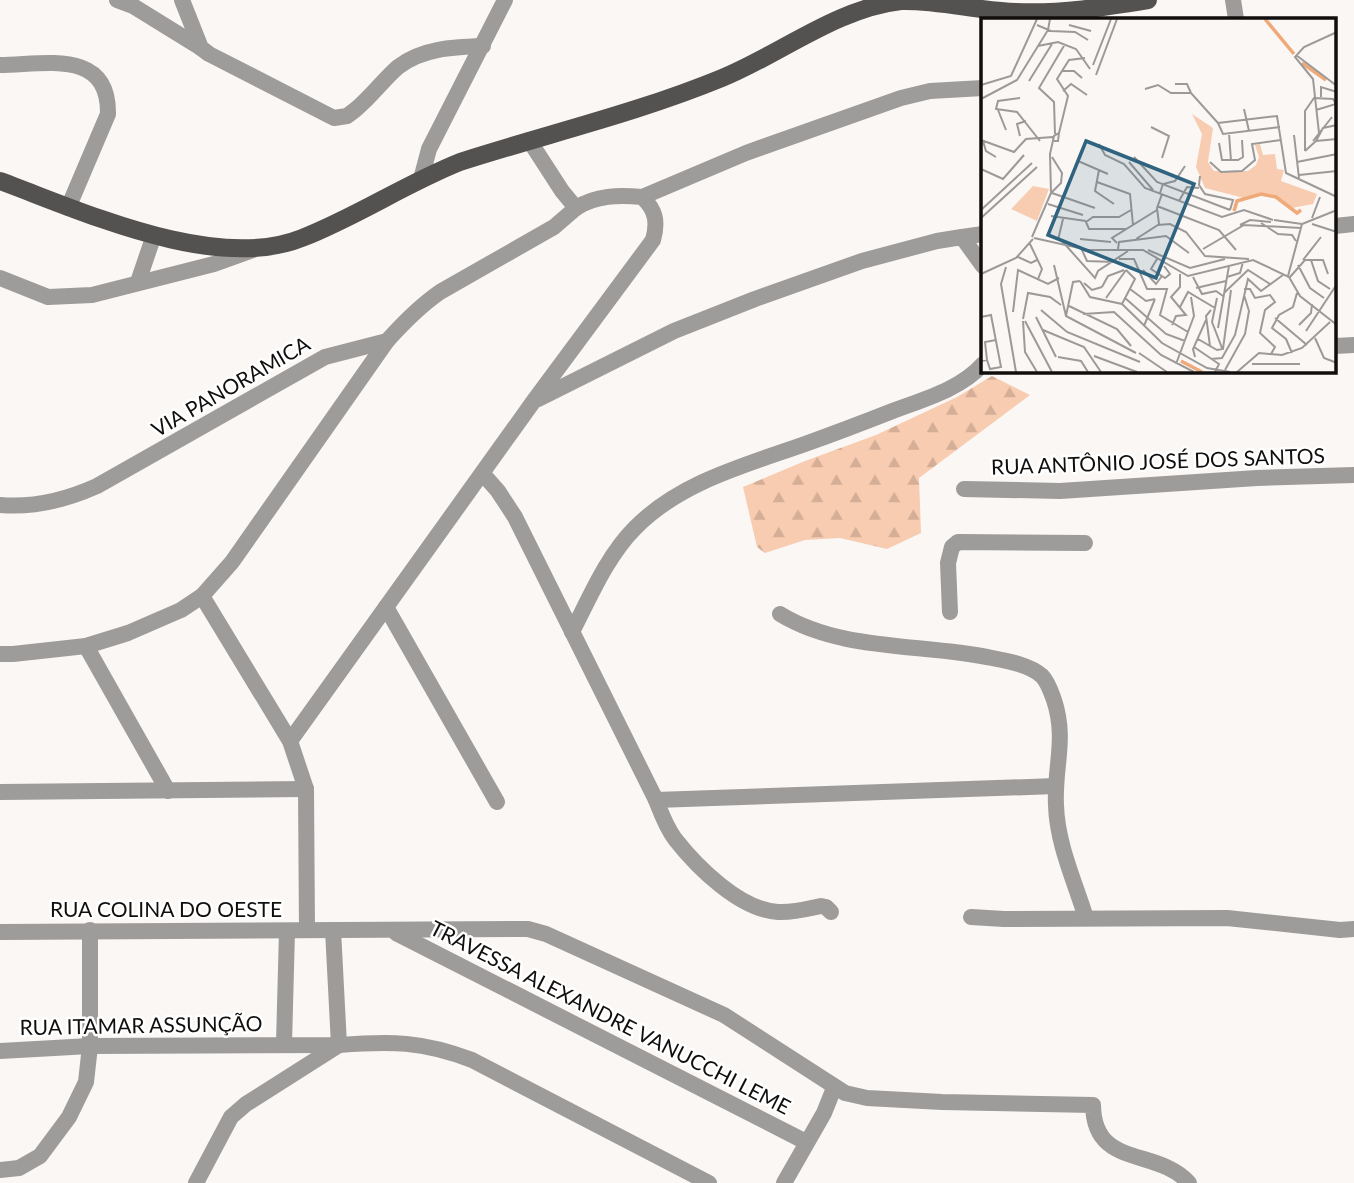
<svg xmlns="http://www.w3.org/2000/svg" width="1354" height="1183" font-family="Lato,sans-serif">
<defs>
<pattern id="forest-firs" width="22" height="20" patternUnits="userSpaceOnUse" patternTransform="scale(1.75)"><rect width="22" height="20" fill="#f8ccb0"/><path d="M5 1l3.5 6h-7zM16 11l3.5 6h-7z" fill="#d4ae96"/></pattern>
</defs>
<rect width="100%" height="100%" fill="#faf7f5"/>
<!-- forest -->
<path fill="url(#forest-firs)" d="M 992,376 L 1030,395 L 919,478 L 921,533 L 887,549 L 840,538 L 805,540 L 765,553 L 757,547 L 743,487 L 805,461 L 876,435 L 957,397 Z"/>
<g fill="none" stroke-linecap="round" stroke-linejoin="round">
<!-- minor -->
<g stroke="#9d9c9b" stroke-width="16">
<path d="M 117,0 L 133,6 L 201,48"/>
<path d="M 182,0 L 201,48 L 209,54 L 334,118 L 347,116 L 355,110 C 371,97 383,80 398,67 C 422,48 454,47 483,46"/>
<path d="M 1233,0 L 1236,19"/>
<path d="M 0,65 C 44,65 109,48 108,114 L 68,208"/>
<path d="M 421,179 L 429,149 L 505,0"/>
<path d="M 642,197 L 746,153 L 901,98 L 930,91 L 983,88"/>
<path d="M 1335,226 L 1354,224"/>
<path d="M 962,237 L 983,234"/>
<path d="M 0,278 L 48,297 L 92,295 L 214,264 L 253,250"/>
<path d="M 138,282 L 154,235"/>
<path d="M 1335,346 L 1354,345"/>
<path d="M 538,399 L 674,331 L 755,299 L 862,261 L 937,241 L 962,237 L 983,266"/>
<path d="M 483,474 L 498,491 L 515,517 L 656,800 L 1056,786"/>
<path d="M 964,489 L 1060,491 L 1257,478 L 1354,475"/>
<path d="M 0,505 C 35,508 66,500 97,486 L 325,357 L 387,341"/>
<path d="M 202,596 L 290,741 L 306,789 L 307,930"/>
<path d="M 386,607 L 497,802"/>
<path d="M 950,612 L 948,563 L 952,547 L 958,542 L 1085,543"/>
<path d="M 780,614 C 842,652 923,643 992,658 C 1008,661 1030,665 1042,676 C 1048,682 1051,692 1054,700 C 1067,739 1054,767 1056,805 C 1057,844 1075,882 1086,918"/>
<path d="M 572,632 C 590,597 607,556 635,528 C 680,482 746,465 805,444 C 833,434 862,423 890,412 C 921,400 960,390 983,364"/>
<path d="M 86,646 L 168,791"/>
<path d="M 0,654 L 13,654 L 86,646 L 128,633 L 181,610 L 202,596 L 232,562 L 387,341 C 404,322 420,306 440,292 L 554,227 L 576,208 L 562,191 L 529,140"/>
<path d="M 290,741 L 533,402 L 653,240 C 658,222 656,210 642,197 C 619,195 596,195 576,208"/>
<path d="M 0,792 L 306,789"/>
<path d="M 656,800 C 661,813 666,827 675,839 C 697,867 740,910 778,912 C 792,913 807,909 821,906 L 826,907 L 831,912"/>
<path d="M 971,917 L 1004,919 L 1227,918 L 1340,930 L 1354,929"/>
<path d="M 0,932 L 528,929 L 546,934 L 724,1015 L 845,1093 L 867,1098 L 942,1102 L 1093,1105 C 1094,1169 1157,1147 1189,1183"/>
<path d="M 396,933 L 806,1142"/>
<path d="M 284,1044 L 287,931"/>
<path d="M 0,1051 L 90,1046 L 339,1045 C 391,1041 422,1041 472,1060 L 709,1183"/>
<path d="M 0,1170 L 19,1168 L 40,1156 L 69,1117 L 86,1082 L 90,1046 L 90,930"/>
<path d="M 196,1183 L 231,1117 L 246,1104 L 339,1045 L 333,930"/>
<path d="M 784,1183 L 824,1113 L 834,1088"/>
</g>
<!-- major -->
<path stroke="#545251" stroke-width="18" d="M 0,181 C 82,211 215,273 302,238 C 356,217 405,184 460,162 C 547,134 637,113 722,78 C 779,55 837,8 901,1 C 939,0 978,11 1016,12 C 1060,14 1105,7 1148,0"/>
</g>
<g text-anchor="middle" stroke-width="5" stroke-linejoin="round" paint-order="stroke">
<!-- street labels -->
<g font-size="21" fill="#100f0e" stroke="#fff">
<text transform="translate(231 387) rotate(-30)" y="7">VIA PANORAMICA</text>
<text transform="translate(1158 462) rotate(-2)" y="7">RUA ANTÔNIO JOSÉ DOS SANTOS</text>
<text x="166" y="917">RUA COLINA DO OESTE</text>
<text transform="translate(610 1018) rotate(27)" y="7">TRAVESSA ALEXANDRE VANUCCHI LEME</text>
<text transform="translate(141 1026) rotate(-1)" y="7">RUA ITAMAR ASSUNÇÃO</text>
</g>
</g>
<!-- overview -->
<g transform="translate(981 18)">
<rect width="355" height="355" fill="#faf7f5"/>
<path d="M 52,168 L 68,171 L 56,203 L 30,191 Z" fill="#f8ccb0"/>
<path d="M 211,96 L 232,110 L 227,144 L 233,153 L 267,153 L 275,147 L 278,139 L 274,127 L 279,126 L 282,137 L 294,136 L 296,151 L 303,152 L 300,163 L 336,176 L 332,186 L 311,190 L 290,176 L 263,180 L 224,170 L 215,149 L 221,116 Z" fill="#f8ccb0"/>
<path fill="none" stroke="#f0a978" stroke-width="3.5" d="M 284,1 L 313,36M 321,45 L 345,62M 253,193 L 256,183 L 280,176 L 295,179 L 316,195 L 320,192M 200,343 L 221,354"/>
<path fill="none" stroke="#9c9a99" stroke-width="2" d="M 56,7 L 70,13 L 94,14 L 107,22M 88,7 L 110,13M 57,28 L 77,24 L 95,31 L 109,51M 315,37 L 356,68M 112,47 L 130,1M 81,53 L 93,53 L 101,60M 115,57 L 136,1M 48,63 L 71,26M 194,66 L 206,66 L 210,75M 0,67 L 30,58 L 56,1M 164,71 L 177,67 L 190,75 L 210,75 L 237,105M 82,73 L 90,66 L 106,77M 340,79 L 340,69 L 356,74M 39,80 L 17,83 L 15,91 L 36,94 L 59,123M 0,81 L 36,62 L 67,12 L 69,1M 263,91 L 268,113M 17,92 L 25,112M 237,105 L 296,98 L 305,155 L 356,179M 237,105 L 242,116 L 299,109M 170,109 L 188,118 L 181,140M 78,115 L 87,78 L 76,61 L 88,42 L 104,40M 248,115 L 250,143M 338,115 L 332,61 L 314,39 L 323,29 L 356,14M 74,116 L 73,84 L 58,70 L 84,26M 313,117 L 318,160M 39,118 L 36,106 L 45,103M 0,122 L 33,134 L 45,121 L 72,119M 2,123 L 5,133 L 15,139M 332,123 L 351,99M 335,123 L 342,110 L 356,107M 238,125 L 241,142 L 257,142 L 262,139 L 261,122M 118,126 L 124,137 L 143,146 L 164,170 L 241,199 L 263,192 L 292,202M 324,133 L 324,93 L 333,80 L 352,81 L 355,86 L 335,92M 324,133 L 335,123 L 356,121M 153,139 L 176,164 L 249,192M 97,143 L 127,156M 148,144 L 172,172M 229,144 L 240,154 L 261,153 L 274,142 L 271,126 L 300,122M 316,144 L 356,136M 0,151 L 22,161 L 43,137M 118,152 L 114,173 L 133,186M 318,157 L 356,153M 219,158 L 218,167 L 224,176 L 252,182 L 249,192M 116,164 L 149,176 L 152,207M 70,175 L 80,165 L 81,155 L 71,139M 71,175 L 114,190M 179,175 L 182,166 L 194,163 L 204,148M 198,183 L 206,169 L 218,170M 67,186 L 102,197M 176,188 L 238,212 L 255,232M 0,192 L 51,145M 70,198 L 105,203M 0,200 L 56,149M 331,200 L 339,179M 293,202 L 321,206M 280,205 L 297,216 L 311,217 L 315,223M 178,206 L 176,190 L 181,176M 331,206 L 356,214M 259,207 L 269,202 L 290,204M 146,211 L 108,211 L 105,204 L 112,199 L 138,199 L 150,192M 51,219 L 70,175 L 69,136 L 73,118 L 78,115 L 77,123 L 73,123M 53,220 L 107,232 L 162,232 L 207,258 L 272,242 L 308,259 L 319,278 L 356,307M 99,221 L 130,224M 155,221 L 177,207 L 189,206 L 205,214 L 224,238 L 268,241M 77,222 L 82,201M 81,223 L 114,260 L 117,253 L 147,233M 136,225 L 131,220 L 176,192M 49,226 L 61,251 L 57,261M 100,230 L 106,243 L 133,244M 137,231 L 138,224 L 185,218 L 208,235M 222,231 L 263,207 L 320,210M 167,232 L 209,250 L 244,241M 37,239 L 50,245 L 56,242M 138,241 L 153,241 L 166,271 L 186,271 L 179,297 L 207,314M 176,241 L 170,251 L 184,260 L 189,256 L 183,248M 322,242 L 340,219M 330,242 L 337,263 L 349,271M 73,247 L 85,298 L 155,335M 317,247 L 329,270 L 343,280M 25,249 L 20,266 L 35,354M 162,252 L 175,266 L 181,258M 0,256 L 35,240 L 52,221M 307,258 L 321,206 L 356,192M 212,259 L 221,276 L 235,273 L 242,278M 246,259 L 259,255 L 262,244M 309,259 L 324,242 L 342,242 L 347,256M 99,263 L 109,279 L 141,286 L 181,325 L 226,350 L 249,354M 103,265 L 111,272 L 121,269M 121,269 L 127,258 L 143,252M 215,270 L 245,263M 149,271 L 165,283 L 174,281M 263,271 L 269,271 L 274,280 L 289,277 L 294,284 L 284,292 L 279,315 L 294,329 L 290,336M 243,275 L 267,252 L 289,266M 125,280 L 145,252M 144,280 L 185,316 L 204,323M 236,280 L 231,304 L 241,330M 141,286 L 154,261 L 145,252M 88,288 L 136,311 L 150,328M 199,289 L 207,274 L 234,290M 60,292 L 86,314 L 159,344M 32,294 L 37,252 L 67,266 L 78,260M 102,296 L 133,294 L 180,337 L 213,354M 85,298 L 92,264 L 99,263M 0,299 L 10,297 L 20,349 L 9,351 L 6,342 L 0,343M 55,299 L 75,339M 294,300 L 326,327M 42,301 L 47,275 L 69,279 L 80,287M 42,303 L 44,334 L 56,354M 44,303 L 71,354M 191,307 L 195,298 L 205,297 L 190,279 L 199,269 L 199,256M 318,307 L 330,295 L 331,286M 163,308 L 174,281M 237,310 L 248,248M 62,312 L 103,329 L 120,354M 325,313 L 356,266M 334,320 L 343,340 L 356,345M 217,321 L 236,332 L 242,331 L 250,272M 229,328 L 225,298 L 230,292M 213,329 L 238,346 L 234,354M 158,335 L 186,354M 311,335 L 305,321 L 291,310 L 298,297 L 312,289 L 316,275M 113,338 L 156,354M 77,339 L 100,343 L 107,354M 214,339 L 212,331 L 225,302M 230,341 L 241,340 L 254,317 L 267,261 L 280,273 L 302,257M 6,342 L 4,324 L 15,322M 195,346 L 213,298 L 210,279M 271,346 L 319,346M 244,352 L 264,316 L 268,293 L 263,277M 256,354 L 278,335 L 301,337 L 321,330 L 349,304"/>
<path fill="#2f6380" fill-opacity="0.15" stroke="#2f6380" stroke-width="3.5" d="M 105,123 L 213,166 L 175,260 L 67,217 Z"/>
<rect width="355" height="355" fill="none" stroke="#100f0e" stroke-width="3.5"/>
</g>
</svg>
